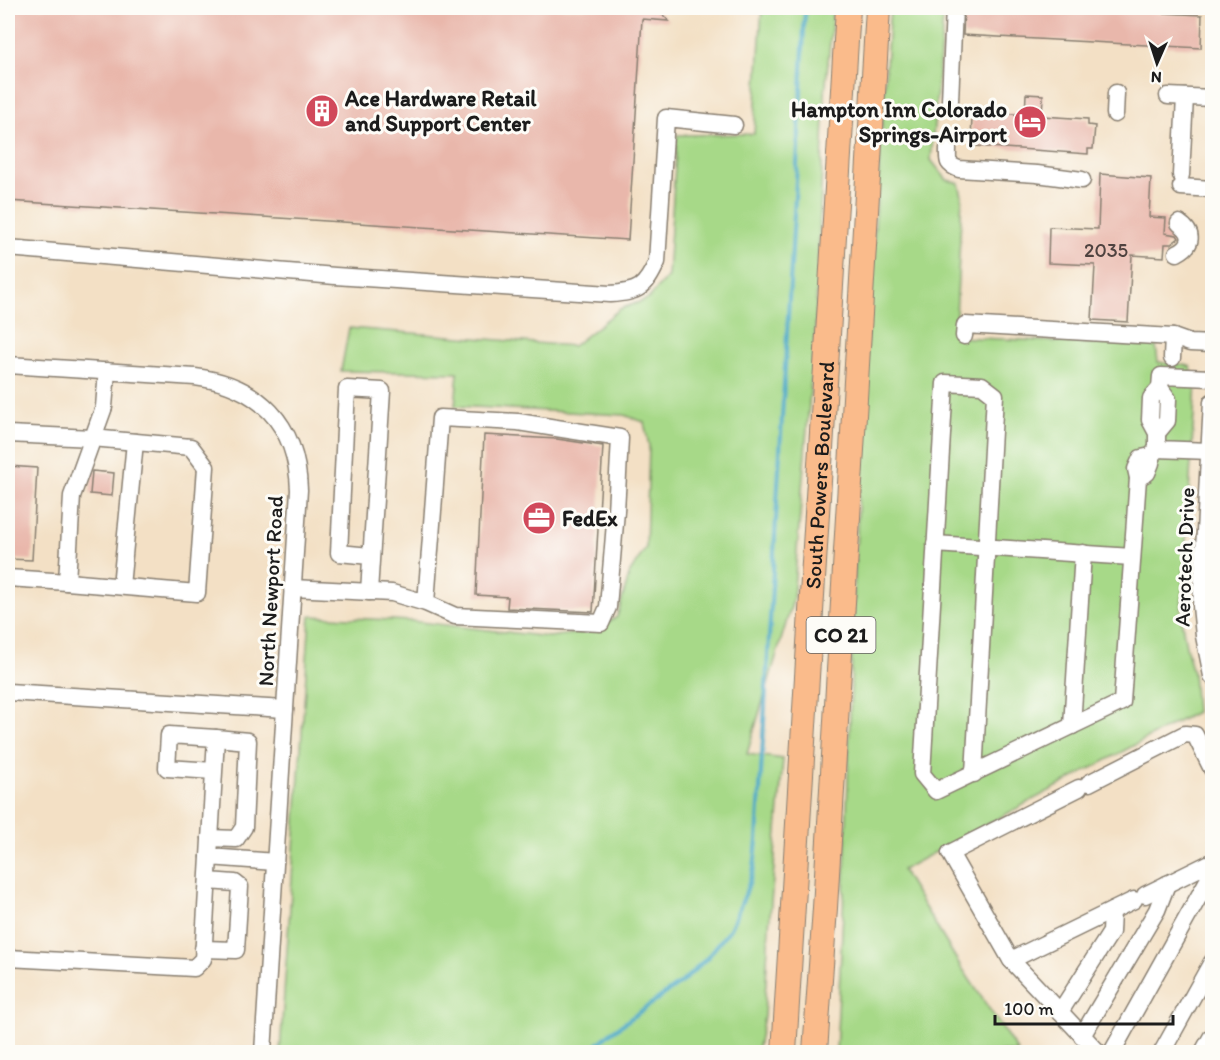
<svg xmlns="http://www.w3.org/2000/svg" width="1220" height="1060" font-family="Itim,sans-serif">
<rect width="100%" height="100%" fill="#fdfcf7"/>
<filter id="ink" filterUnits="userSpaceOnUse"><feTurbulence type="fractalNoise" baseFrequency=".0167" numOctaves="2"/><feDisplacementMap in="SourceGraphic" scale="12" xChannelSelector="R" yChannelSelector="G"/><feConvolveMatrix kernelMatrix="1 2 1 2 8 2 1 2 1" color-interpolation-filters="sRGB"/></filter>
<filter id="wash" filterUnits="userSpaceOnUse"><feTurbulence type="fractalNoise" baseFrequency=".008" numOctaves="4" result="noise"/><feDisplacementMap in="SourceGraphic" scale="24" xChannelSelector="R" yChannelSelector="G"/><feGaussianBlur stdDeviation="1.35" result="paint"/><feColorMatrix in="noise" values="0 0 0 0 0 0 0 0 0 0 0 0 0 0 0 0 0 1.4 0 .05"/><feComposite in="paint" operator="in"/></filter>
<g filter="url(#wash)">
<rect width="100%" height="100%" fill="#f3e0c5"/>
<!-- green -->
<g fill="#a7d988" stroke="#627a52" stroke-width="1.5">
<path d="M 762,8 L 832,8 L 832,21 L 825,94 L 815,330 L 793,600 L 747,754 L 783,759 L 769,927 L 764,1016 L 757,1052 L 280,1052 L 310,616 L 411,621 L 549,637 L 592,631 L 617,617 L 630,572 L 646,548 L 649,446 L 644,422 L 624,415 L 455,406 L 458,373 L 341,371 L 349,328 L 573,346 L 620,309 L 648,299 L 668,276 L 677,135 L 754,134 Z"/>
<path d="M 890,8 L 944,8 L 931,160 L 947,180 L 959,183 L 962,196 L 955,337 L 1156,346 L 1158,362 L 1190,366 L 1196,383 L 1181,618 L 1186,646 L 1193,673 L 1196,712 L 902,870 L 958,962 L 1018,1052 L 836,1052 L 845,872 L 854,595 L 863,401 Z"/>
</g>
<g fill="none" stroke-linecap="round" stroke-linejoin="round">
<!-- stream -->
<path stroke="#48a8c7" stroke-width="4" d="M 589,1052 L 609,1034 L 683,981 L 707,958 L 730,929 L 745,895 L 754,868 L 757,840 L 799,130 L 805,8"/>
</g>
<g id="blocks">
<!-- building -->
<g fill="#e9b7ab">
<path d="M 8,8 L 656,8 L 669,21 L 642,19 L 628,240 L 8,201 Z"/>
<path d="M 964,8 L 1054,8 L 1086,10 L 1086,8 L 1104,8 L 1104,10 L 1202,15 L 1201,48 L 963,35 Z"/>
<path d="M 1026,94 L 1043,95 L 1042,116 L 1088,119 L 1088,125 L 1095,126 L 1093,149 L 1088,149 L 1088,154 L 976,146 L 978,141 L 971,140 L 972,117 L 979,118 L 979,111 L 1025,115 Z"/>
<path d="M 1100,174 L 1151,178 L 1149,217 L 1166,218 L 1165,233 L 1177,235 L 1179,238 L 1171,244 L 1165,244 L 1164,257 L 1132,255 L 1128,322 L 1092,320 L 1095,265 L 1048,263 L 1049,227 L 1098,229 Z"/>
<path d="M 484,435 L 557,439 L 603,446 L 593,612 L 507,608 L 508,597 L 476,595 Z"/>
<path d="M 8,466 L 37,468 L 32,560 L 8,559 Z"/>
<path d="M 92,471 L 114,473 L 112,496 L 90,494 Z"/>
</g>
</g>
</g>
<g filter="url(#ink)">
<use href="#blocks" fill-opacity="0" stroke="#887e70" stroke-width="1.5"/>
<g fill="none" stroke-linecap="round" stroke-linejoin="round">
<defs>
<g id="minor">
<path d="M 1168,96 L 1212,98"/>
<path d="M 950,101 L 954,8"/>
<path d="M 1115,114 L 1116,93"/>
<path d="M 948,148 C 948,161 946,164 959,169 L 1037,174 L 1082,180"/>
<path d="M 1181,175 L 1185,97"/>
<path d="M 1181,187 L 1212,189"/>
<path d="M 8,248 L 335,276 L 610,294 C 639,292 645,288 657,262 L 666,118 L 734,125"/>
<path d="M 1177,253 C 1193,245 1194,233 1179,223"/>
<path d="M 964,336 L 965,325 L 1173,337 L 1190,343 L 1212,344"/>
<path d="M 1172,358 L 1173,337"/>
<path d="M 8,365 L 195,377 C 259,385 297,424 299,490 L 263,1052"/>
<path d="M 1212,402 L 1201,606 L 1204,636 L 1212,676"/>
<path d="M 1157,433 L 1167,421 L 1168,399 L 1160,388"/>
<path d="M 8,434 L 92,438 L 191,447 L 206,467 L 197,593 L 67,582"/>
<path d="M 1210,451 L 1157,449 L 1157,433 L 1150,420 L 1151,398 L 1160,388 L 1161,376 L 1212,378"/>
<path d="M 1151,456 L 1141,458 L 1136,469 L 1138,478 L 1147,473 L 1151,463 L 1151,456 L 1157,449"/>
<path d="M 935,544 L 1132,557"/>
<path d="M 8,578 L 67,582 L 72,496 L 104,407 L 107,371"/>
<path d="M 121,586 L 135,442"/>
<path d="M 292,588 L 392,593 L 426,603 L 455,616 L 601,623 L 608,607 L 616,511 L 620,438 L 518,422 L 440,418 L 426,603"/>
<path d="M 369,592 L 382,391 L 347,389 L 339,553 L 370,556"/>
<path d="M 8,692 L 285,709"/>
<path d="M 1072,726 L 1083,553"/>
<path d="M 974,774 L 995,395 L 982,385 L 945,383 L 922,774 L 936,791 L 1122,702 L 1138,478"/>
<path d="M 1089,783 L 1185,734 L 1195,735 L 1212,769"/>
<path d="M 1079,788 L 950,853 L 1011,960 L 1134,900"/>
<path d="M 210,838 L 236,839 L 244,827 L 248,741 L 216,738"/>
<path d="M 209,857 L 216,738 L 169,735 L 167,768 L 214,771"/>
<path d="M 1145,895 L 1212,862"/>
<path d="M 203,949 L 236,950 L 240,887 L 235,883 L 208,881"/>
<path d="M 8,958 L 194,968 L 203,959 L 209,857 L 275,862"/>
<path d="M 1011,960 L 1098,1052"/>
<path d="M 1060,1012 L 1111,932 L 1112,911"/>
<path d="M 1082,1036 L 1157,910 L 1167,884"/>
<path d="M 1112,1052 L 1212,873"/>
<path d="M 1162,1052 L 1212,962"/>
<path d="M 1203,1052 L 1212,1036"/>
</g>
<g id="highway">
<path id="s1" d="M 784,1052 L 848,8"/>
<path d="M 815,1052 L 825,908 L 878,8"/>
</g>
</defs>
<!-- minor casing -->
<use href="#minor" stroke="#887e70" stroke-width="19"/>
<!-- highway casing -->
<use href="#highway" stroke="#887e70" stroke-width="26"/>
<!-- minor -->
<use href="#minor" stroke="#fff" stroke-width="16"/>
<!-- highway -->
<use href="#highway" stroke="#fabb8b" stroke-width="24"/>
</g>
</g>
<!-- icons -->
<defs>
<symbol id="building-disc" viewBox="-11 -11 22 22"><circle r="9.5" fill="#d1495b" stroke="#fdfcf7"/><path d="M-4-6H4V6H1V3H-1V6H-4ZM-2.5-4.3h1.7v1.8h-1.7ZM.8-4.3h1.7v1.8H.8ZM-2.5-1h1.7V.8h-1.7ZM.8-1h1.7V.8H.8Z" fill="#fff"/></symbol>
<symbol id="hotel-disc" viewBox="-11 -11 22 22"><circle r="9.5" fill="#d1495b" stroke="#fdfcf7"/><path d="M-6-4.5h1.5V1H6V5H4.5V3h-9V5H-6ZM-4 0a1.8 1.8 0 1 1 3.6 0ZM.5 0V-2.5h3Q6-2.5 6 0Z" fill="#fff"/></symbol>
<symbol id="office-disc" viewBox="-11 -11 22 22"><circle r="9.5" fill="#d1495b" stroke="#fdfcf7"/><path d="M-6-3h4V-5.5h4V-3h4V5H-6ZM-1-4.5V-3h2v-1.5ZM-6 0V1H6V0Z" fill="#fff"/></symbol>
</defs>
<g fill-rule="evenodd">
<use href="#building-disc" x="303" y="92" width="38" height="38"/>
<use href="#hotel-disc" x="1011" y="103" width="38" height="38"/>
<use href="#office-disc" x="520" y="499" width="38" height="38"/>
</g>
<g text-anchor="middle" stroke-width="6" stroke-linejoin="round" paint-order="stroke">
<!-- number labels -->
<g font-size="20" fill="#4f4340">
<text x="1106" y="257">2035</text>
</g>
<!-- shield labels -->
<rect fill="#fdfcf7" stroke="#605f5e" stroke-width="1.5" x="806.5" y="617" width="69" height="36" rx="4.5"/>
<g font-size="21" font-weight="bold" fill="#1c1c1c">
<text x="841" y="642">CO 21</text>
</g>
<!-- poi labels -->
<g font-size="22" font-weight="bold" fill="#1c1c1c" stroke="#fdfcf7" text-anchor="start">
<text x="345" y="106">Ace Hardware Retail<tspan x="345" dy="25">and Support Center</tspan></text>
<text x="1007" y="117" text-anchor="end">Hampton Inn Colorado<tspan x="1007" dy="25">Springs-Airport</tspan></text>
<text x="562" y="526">FedEx</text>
</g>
<!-- street labels -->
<g font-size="22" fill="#1c1c1c" stroke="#fdfcf7">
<text dy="8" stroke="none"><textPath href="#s1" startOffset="578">South Powers Boulevard</textPath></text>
<text transform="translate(1184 557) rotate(-88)" y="8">Aerotech Drive</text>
<text transform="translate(270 591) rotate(-87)" y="8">North Newport Road</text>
</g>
</g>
<!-- margin -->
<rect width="1220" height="1060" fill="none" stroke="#fdfcf7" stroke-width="30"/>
<!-- north arrow -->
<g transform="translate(1157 63) rotate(183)" stroke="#fdfcf7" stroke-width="4.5" paint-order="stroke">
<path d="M0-4.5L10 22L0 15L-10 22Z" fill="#1c1c1c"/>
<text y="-9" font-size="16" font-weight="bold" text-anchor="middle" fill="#1c1c1c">N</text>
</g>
<!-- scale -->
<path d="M995 1015v9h178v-9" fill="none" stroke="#1c1c1c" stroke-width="3"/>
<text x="1004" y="1015" font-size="18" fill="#1c1c1c" stroke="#fdfcf7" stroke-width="4.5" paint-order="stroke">100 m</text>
</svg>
